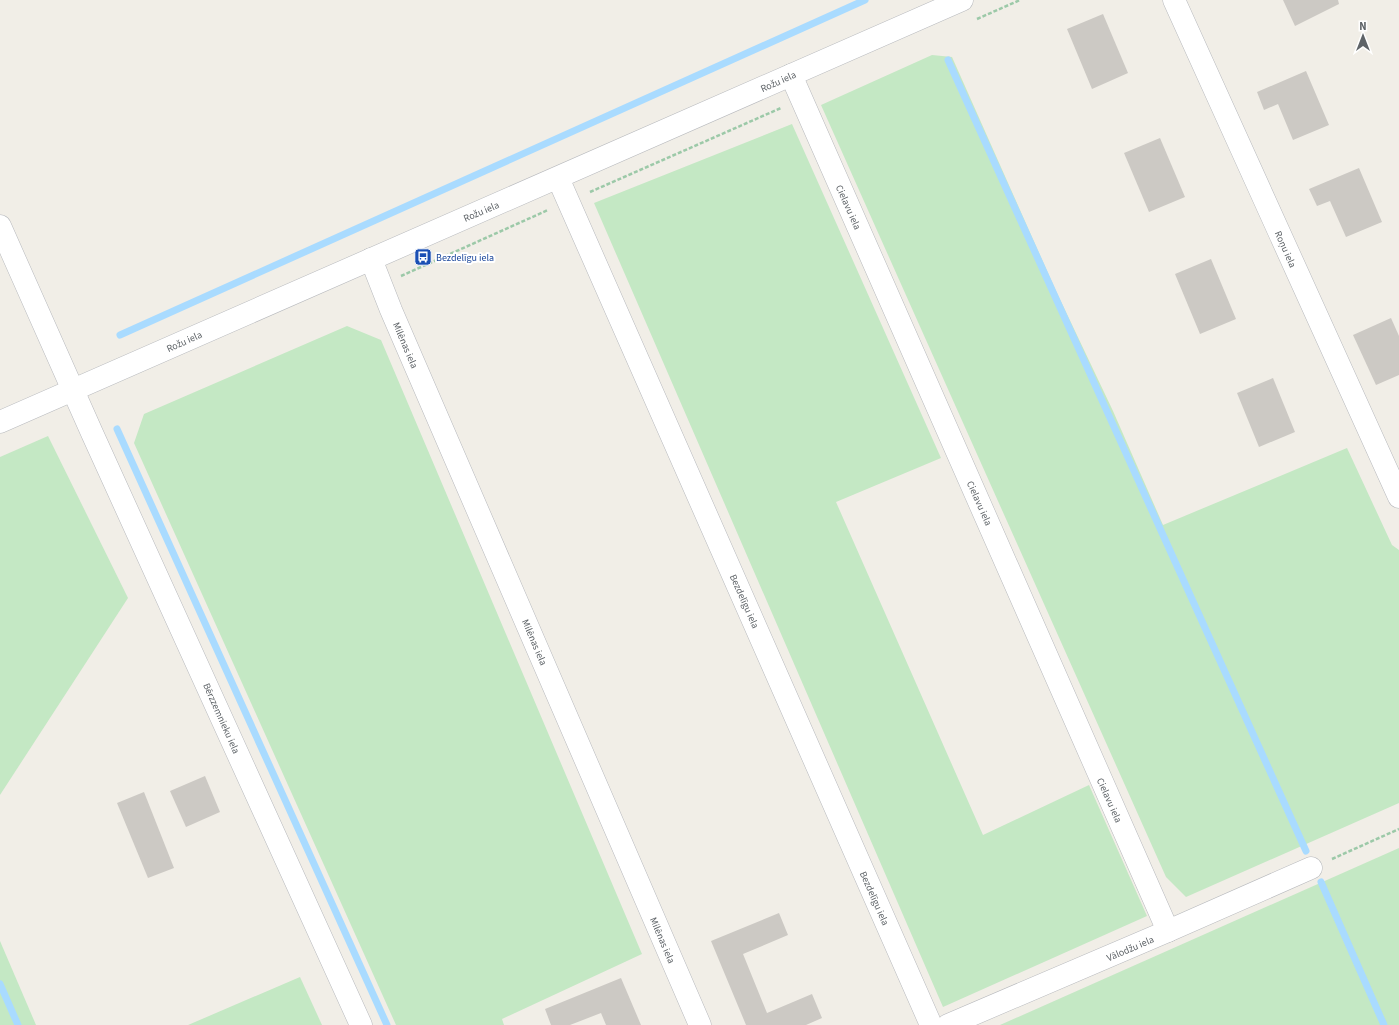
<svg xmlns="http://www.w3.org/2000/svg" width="1399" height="1025" font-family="'Source Sans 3',sans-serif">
<rect width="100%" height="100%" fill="#f1eee7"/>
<!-- green -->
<g fill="#c4e8c4">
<path d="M 932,55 L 952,57 L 1056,291 L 1113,411 L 1163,525 L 1347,448 L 1392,545 L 1399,550 L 1399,803 L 1186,897 L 1166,877 L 821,105 Z"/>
<path d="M 792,124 L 941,458 L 836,502 L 983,835 L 1089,785 L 1147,916 L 943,1007 L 594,203 Z"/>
<path d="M 347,326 L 381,340 L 642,954 L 502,1019 L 504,1025 L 396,1025 L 134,443 L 144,414 Z"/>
<path d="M 48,436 L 128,598 L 0,795 L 0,457 Z"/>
<path d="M 1399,848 L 1399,1025 L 1000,1025 Z"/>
<path d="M 0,941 L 36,1025 L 0,1025 Z"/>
<path d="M 300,977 L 322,1025 L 188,1025 Z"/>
</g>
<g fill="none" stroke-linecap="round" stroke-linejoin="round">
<!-- stream -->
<g stroke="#a9dbff" stroke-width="7">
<path d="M 948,60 L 1306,851"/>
<path d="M 120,335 L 865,0"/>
<path d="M 117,429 L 387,1025"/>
<path d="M 1321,882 L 1384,1025"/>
<path d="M 0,984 L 18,1025"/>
</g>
</g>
<!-- building -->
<g fill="#ccc9c4">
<path d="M 1283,0 L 1338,0 L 1339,4 L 1295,26 Z"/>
<path d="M 1103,14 L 1128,73 L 1092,89 L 1067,29 Z"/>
<path d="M 1306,71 L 1329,125 L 1293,140 L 1278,104 L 1264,110 L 1257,92 Z"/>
<path d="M 1160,138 L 1185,197 L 1149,212 L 1124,153 Z"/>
<path d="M 1359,168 L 1382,222 L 1346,237 L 1330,201 L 1317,206 L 1309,189 Z"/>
<path d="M 1211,259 L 1236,319 L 1200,334 L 1175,274 Z"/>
<path d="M 1391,318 L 1399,336 L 1399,375 L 1376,385 L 1353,335 Z"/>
<path d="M 1273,378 L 1295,432 L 1259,447 L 1237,393 Z"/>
<path d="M 205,776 L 220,812 L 186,827 L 170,791 Z"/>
<path d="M 144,792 L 174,868 L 148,878 L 117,803 Z"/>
<path d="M 779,913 L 788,935 L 743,954 L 767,1013 L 812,994 L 822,1018 L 806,1025 L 746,1025 L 711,941 Z"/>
<path d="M 621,978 L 641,1025 L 606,1025 L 601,1013 L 570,1025 L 551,1025 L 545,1009 Z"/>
</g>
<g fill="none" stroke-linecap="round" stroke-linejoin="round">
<defs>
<g id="minor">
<path d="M 1174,0 L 1399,497"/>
<path d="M 791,75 L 1168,931"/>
<path d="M 558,178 L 931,1025"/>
<path d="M 0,226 L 92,433 L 361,1025"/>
<path d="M 371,259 L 391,310 L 700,1025"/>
<path d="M 0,422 L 962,0"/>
<path d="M 948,1025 L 1168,931 L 1311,868"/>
</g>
</defs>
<!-- minor casing -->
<use href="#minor" stroke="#b7b9bd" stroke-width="23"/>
<!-- path -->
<g stroke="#9cc9a8" stroke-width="2.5" stroke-dasharray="4 2" stroke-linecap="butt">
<path d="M 977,19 L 1020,0"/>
<path d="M 590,192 L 781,108"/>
<path d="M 401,276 L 548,210"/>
<path d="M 1332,859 L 1399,829"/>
</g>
<!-- minor -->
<use href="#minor" stroke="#fff" stroke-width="22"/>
</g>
<!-- icons -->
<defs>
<symbol id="bus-square" viewBox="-11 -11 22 22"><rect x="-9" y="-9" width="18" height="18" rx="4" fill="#1a4fb4" stroke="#fff"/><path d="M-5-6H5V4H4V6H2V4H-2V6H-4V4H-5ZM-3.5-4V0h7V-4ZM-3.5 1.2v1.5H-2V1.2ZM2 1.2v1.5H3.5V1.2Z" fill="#fff"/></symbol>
</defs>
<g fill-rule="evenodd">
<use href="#bus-square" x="413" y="247" width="20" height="20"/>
</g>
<g text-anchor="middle" stroke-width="4" stroke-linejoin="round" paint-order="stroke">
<!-- street labels -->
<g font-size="10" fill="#5e6367" stroke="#fff">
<text transform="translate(778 81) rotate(-24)" y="4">Rožu iela</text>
<text transform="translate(849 207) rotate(66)" y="4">Cielavu iela</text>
<text transform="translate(481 211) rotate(-23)" y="4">Rožu iela</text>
<text transform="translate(1286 249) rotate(66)" y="4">Roņu iela</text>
<text transform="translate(184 341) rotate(-24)" y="4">Rožu iela</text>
<text transform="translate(406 345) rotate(67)" y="4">Milēnas iela</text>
<text transform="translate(980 503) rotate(66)" y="4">Cielavu iela</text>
<text transform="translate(745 601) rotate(66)" y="4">Bezdelīgu iela</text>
<text transform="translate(535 642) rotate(67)" y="4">Milēnas iela</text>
<text transform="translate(222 718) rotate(66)" y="4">Bērzzemnieku iela</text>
<text transform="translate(1110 800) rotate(66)" y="4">Cielavu iela</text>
<text transform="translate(875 898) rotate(66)" y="4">Bezdelīgu iela</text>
<text transform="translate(663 940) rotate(67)" y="4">Milēnas iela</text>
<text transform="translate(1130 948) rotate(-23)" y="4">Vālodžu iela</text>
</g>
<!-- transit labels -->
<g font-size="10" fill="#164399" stroke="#fff" text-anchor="start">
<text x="436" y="261">Bezdelīgu iela</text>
</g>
</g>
<!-- north arrow -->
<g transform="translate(1363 36)" stroke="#ffffff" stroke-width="3" paint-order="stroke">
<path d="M0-3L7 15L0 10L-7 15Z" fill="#5e6367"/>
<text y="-6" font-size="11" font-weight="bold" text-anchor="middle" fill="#5e6367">N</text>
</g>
</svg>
